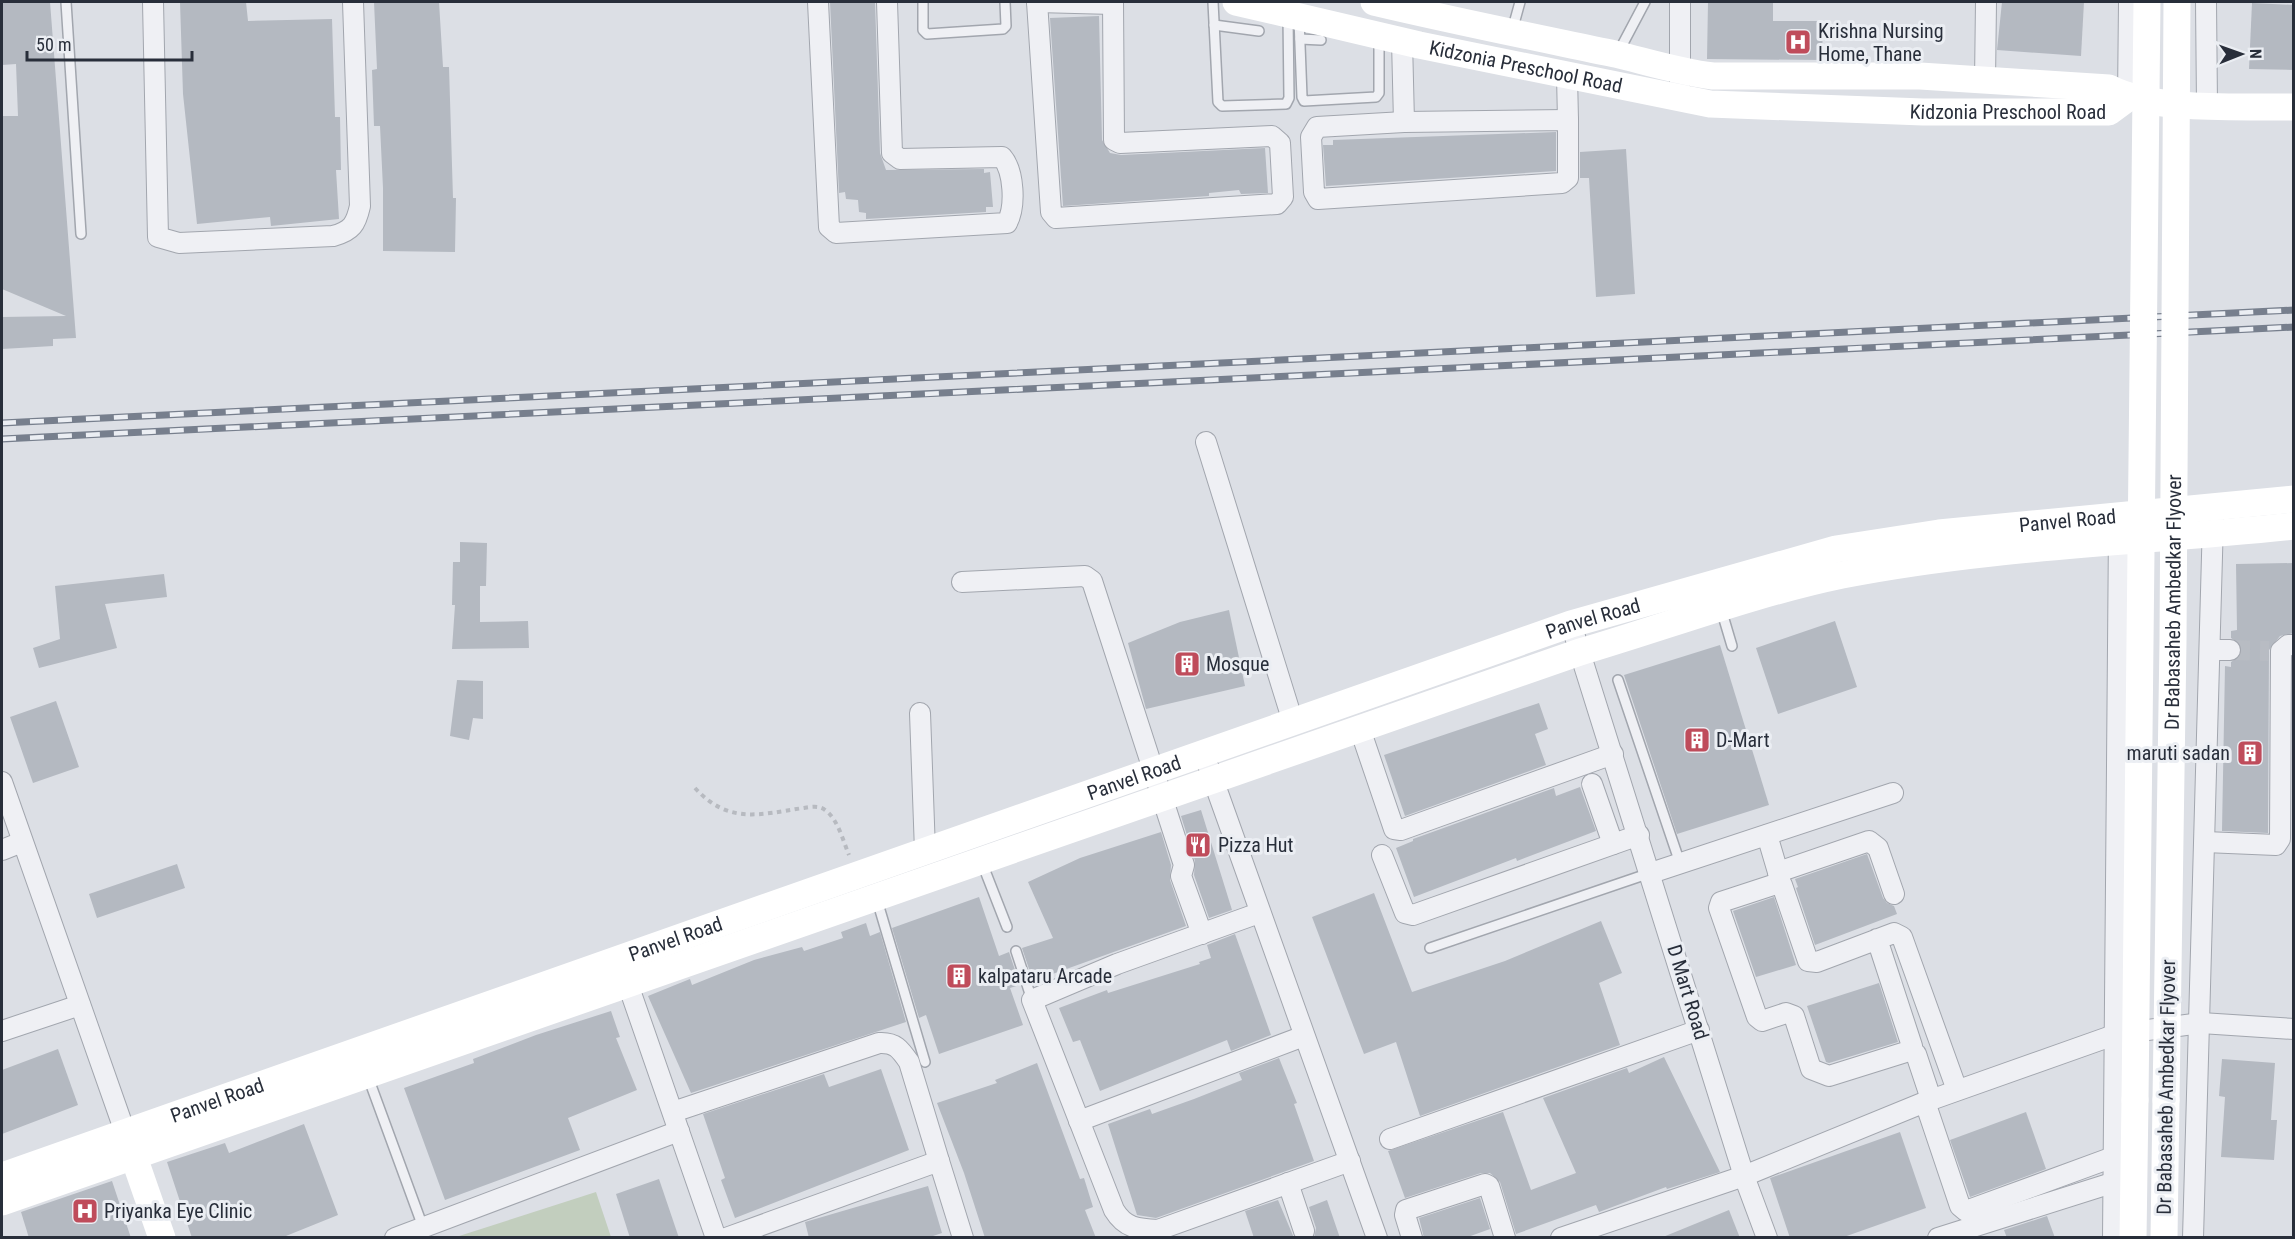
<svg xmlns="http://www.w3.org/2000/svg" width="2295" height="1239" font-family="'Roboto Condensed',sans-serif">
<rect width="100%" height="100%" fill="#dcdfe5"/>
<!-- green -->
<path fill="#c2cebe" d="M 596,1192 L 611,1237 L 456,1237 Z"/>
<!-- building -->
<g fill="#b4b9c1">
<path d="M 2,2 L 50,2 L 76,338 L 53,339 L 53,346 L 2,349 L 2,317 L 66,316 L 2,289 L 2,116 L 18,116 L 16,64 L 2,65 Z"/>
<path d="M 180,2 L 246,2 L 248,21 L 332,19 L 335,117 L 340,117 L 341,170 L 336,170 L 339,219 L 271,226 L 270,217 L 197,224 L 183,94 Z"/>
<path d="M 374,2 L 439,2 L 443,67 L 449,67 L 453,198 L 456,198 L 455,252 L 383,251 L 383,188 L 380,126 L 374,126 L 372,70 L 377,69 Z"/>
<path d="M 830,2 L 875,2 L 880,153 L 886,170 L 984,169 L 984,173 L 990,172 L 993,207 L 986,207 L 986,212 L 866,219 L 866,213 L 859,212 L 858,200 L 846,199 L 845,192 L 839,193 Z"/>
<path d="M 1708,2 L 1773,2 L 1773,21 L 1823,21 L 1822,60 L 1707,59 Z"/>
<path d="M 2002,2 L 2084,2 L 2081,56 L 1997,50 Z"/>
<path d="M 2252,3 L 2294,5 L 2294,70 L 2249,69 Z"/>
<path d="M 1099,16 L 1102,140 L 1110,153 L 1121,155 L 1265,148 L 1268,193 L 1241,194 L 1239,190 L 1209,193 L 1209,196 L 1063,206 L 1050,18 Z"/>
<path d="M 1556,132 L 1556,171 L 1326,186 L 1323,145 L 1333,145 L 1333,140 Z"/>
<path d="M 1626,149 L 1635,294 L 1596,297 L 1589,178 L 1580,178 L 1580,152 Z"/>
<path d="M 460,542 L 487,543 L 486,586 L 480,586 L 480,622 L 528,621 L 529,648 L 452,649 L 455,605 L 452,605 L 453,562 L 460,562 Z"/>
<path d="M 2294,563 L 2294,633 L 2280,636 L 2269,650 L 2268,833 L 2222,831 L 2225,666 L 2231,667 L 2231,662 L 2240,656 L 2242,651 L 2240,644 L 2231,638 L 2231,631 L 2237,630 L 2236,564 Z"/>
<path d="M 164,574 L 167,597 L 105,604 L 117,648 L 39,668 L 33,648 L 60,639 L 55,586 Z"/>
<path d="M 1229,610 L 1245,686 L 1146,709 L 1128,643 L 1180,622 Z"/>
<path d="M 1835,621 L 1857,687 L 1778,714 L 1756,648 Z"/>
<path d="M 1720,645 L 1769,805 L 1677,834 L 1624,675 Z"/>
<path d="M 457,680 L 483,681 L 483,719 L 473,718 L 469,740 L 450,736 Z"/>
<path d="M 56,701 L 79,767 L 33,783 L 10,717 Z"/>
<path d="M 1539,703 L 1548,729 L 1535,734 L 1546,765 L 1405,816 L 1384,755 Z"/>
<path d="M 1580,787 L 1596,831 L 1517,861 L 1516,858 L 1414,897 L 1396,848 L 1413,841 L 1413,839 L 1554,788 L 1556,796 Z"/>
<path d="M 1201,810 L 1232,910 L 1209,918 L 1194,875 L 1195,861 L 1181,816 Z"/>
<path d="M 1161,832 L 1171,865 L 1170,880 L 1186,926 L 1033,981 L 1022,948 L 1053,938 L 1028,882 L 1080,858 Z"/>
<path d="M 1867,854 L 1883,898 L 1887,903 L 1894,906 L 1897,914 L 1815,945 L 1796,888 L 1798,887 L 1795,879 Z"/>
<path d="M 177,864 L 185,888 L 97,918 L 89,894 Z"/>
<path d="M 1374,893 L 1412,992 L 1505,961 L 1601,921 L 1622,973 L 1599,983 L 1620,1045 L 1420,1116 L 1396,1042 L 1364,1054 L 1312,917 Z"/>
<path d="M 979,897 L 999,956 L 1009,952 L 1020,985 L 1010,988 L 1023,1025 L 939,1054 L 926,1015 L 919,1018 L 892,928 Z"/>
<path d="M 1774,897 L 1796,965 L 1756,977 L 1733,911 Z"/>
<path d="M 866,923 L 870,936 L 880,932 L 906,1022 L 691,1093 L 648,996 L 690,979 L 692,985 L 754,960 L 802,947 L 804,951 L 843,938 L 841,932 Z"/>
<path d="M 1235,934 L 1271,1035 L 1231,1051 L 1227,1040 L 1100,1091 L 1080,1040 L 1073,1042 L 1059,1008 L 1107,990 L 1108,993 L 1200,964 L 1199,962 L 1211,958 L 1207,945 Z"/>
<path d="M 1879,983 L 1898,1042 L 1829,1063 L 1826,1062 L 1807,1006 Z"/>
<path d="M 611,1011 L 620,1037 L 616,1038 L 637,1090 L 568,1118 L 580,1150 L 445,1200 L 404,1088 L 474,1063 L 473,1059 L 536,1035 Z"/>
<path d="M 58,1049 L 78,1105 L 2,1134 L 2,1070 Z"/>
<path d="M 1664,1057 L 1720,1172 L 1667,1189 L 1666,1187 L 1599,1212 L 1596,1205 L 1516,1234 L 1500,1182 L 1490,1173 L 1481,1173 L 1405,1198 L 1388,1151 L 1503,1112 L 1531,1190 L 1576,1173 L 1543,1098 L 1627,1068 L 1629,1073 Z"/>
<path d="M 1279,1058 L 1297,1103 L 1294,1104 L 1314,1161 L 1156,1218 L 1137,1215 L 1108,1124 L 1150,1109 L 1152,1114 L 1194,1099 L 1242,1080 L 1239,1073 Z"/>
<path d="M 2222,1059 L 2275,1063 L 2271,1120 L 2277,1120 L 2274,1160 L 2221,1157 L 2225,1097 L 2219,1096 Z"/>
<path d="M 1037,1063 L 1080,1179 L 1084,1178 L 1093,1207 L 1085,1210 L 1096,1238 L 985,1238 L 964,1173 L 937,1103 L 997,1083 L 995,1080 Z"/>
<path d="M 881,1069 L 909,1150 L 735,1218 L 721,1180 L 725,1178 L 703,1114 L 824,1074 L 829,1087 Z"/>
<path d="M 2026,1112 L 2046,1169 L 1970,1197 L 1950,1140 Z"/>
<path d="M 304,1124 L 338,1215 L 281,1238 L 192,1238 L 167,1162 L 225,1143 L 229,1153 Z"/>
<path d="M 1900,1132 L 1926,1208 L 1841,1238 L 1790,1238 L 1770,1178 Z"/>
<path d="M 659,1179 L 679,1238 L 630,1238 L 616,1194 Z"/>
<path d="M 112,1181 L 131,1238 L 29,1238 L 21,1212 Z"/>
<path d="M 928,1186 L 942,1233 L 927,1238 L 809,1238 L 805,1222 Z"/>
<path d="M 1480,1198 L 1490,1229 L 1465,1238 L 1424,1238 L 1419,1218 Z"/>
<path d="M 1278,1200 L 1294,1238 L 1254,1238 L 1245,1211 Z"/>
<path d="M 1327,1200 L 1340,1238 L 1314,1238 L 1316,1228 L 1309,1207 Z"/>
<path d="M 1729,1210 L 1740,1238 L 1663,1238 L 1663,1237 Z"/>
<path d="M 2047,1216 L 2055,1238 L 2007,1238 L 2004,1230 Z"/>
</g>
<g fill="none" stroke-linecap="round" stroke-linejoin="round">
<!-- street-tunnel -->
<path stroke="#b8bcc3" stroke-width="20" stroke-dasharray="20 10" stroke-linecap="butt" d="M 2230,650 L 2269,651"/>
<defs>
<g id="lane">
<path d="M 66,2 L 81,234"/>
<path d="M 923,2 L 923,30 L 927,34 L 1003,29 L 1006,26 L 1005,2"/>
<path d="M 1213,2 L 1218,102 L 1222,106 L 1286,104 L 1289,98 L 1288,16"/>
<path d="M 1299,19 L 1302,97 L 1304,101 L 1376,97 L 1379,93 L 1379,39"/>
<path d="M 1214,25 L 1259,31"/>
<path d="M 1512,31 L 1520,2"/>
<path d="M 1300,39 L 1321,40"/>
<path d="M 1618,53 L 1645,2"/>
<path d="M 1721,609 L 1732,646"/>
<path d="M 1618,680 L 1680,863"/>
<path d="M 982,863 L 1007,927"/>
<path d="M 877,900 L 925,1062"/>
<path d="M 1430,948 L 1650,873"/>
<path d="M 1016,951 L 1032,1000"/>
<path d="M 368,1077 L 423,1227"/>
</g>
<g id="street">
<path d="M 153,2 L 158,237 L 179,243 L 333,236 C 352,231 356,224 360,206 L 353,2"/>
<path d="M 818,2 L 829,227 L 836,233 L 1007,223 C 1016,206 1014,171 1002,157 L 900,159 L 892,153 L 887,2"/>
<path d="M 1037,2 L 1051,212 L 1056,218 L 1277,204 L 1283,197 L 1280,143 L 1272,136 L 1120,143 L 1114,140 L 1113,2"/>
<path d="M 1037,2 L 1113,4"/>
<path d="M 2206,2 L 2207,105"/>
<path d="M 1402,41 L 1404,122"/>
<path d="M 1567,76 L 1568,120"/>
<path d="M 1985,81 L 1986,2"/>
<path d="M 1680,83 L 1680,2"/>
<path d="M 2128,98 L 2129,2"/>
<path d="M 1568,120 L 1568,178 L 1562,183 L 1318,199 L 1314,192 L 1311,137 L 1317,127 L 1404,122 Z"/>
<path d="M 1206,442 L 1293,722"/>
<path d="M 962,582 L 1085,576 L 1092,581 L 1184,865 L 1181,876 L 1202,934"/>
<path d="M 1571,624 L 1744,1176 L 1767,1238"/>
<path d="M 2210,650 L 2230,650"/>
<path d="M 920,713 L 925,851"/>
<path d="M 1360,729 L 1394,829 L 1401,830 L 1613,754"/>
<path d="M 1209,768 L 1377,1238"/>
<path d="M 2,782 L 125,1132"/>
<path d="M 1592,784 L 1613,844"/>
<path d="M 1767,835 L 1780,879"/>
<path d="M 2205,842 L 2276,845 L 2280,839 L 2281,651 L 2288,645 L 2294,645"/>
<path d="M 2,850 L 22,842"/>
<path d="M 1382,855 L 1405,913 L 1413,915 L 1639,835"/>
<path d="M 1778,872 L 1869,841 L 1878,848 L 1894,894"/>
<path d="M 1651,873 L 1893,793"/>
<path d="M 1259,913 L 1117,964 L 1032,1000 L 1114,1210 C 1125,1228 1137,1229 1158,1230 L 1350,1161"/>
<path d="M 1877,939 L 1912,1046 L 1909,1051 L 1829,1076 L 1811,1069 L 1794,1016 L 1786,1013 L 1762,1021 L 1757,1017 L 1719,908 L 1721,902 L 1776,884 L 1782,885 L 1808,961 L 1817,962 L 1894,933 L 1902,937 L 1957,1090"/>
<path d="M 624,973 L 716,1238"/>
<path d="M 2,1031 L 80,1005"/>
<path d="M 1916,1054 L 1931,1099"/>
<path d="M 1925,1102 L 1960,1206 L 1966,1211 L 2116,1156"/>
<path d="M 673,1112 L 879,1043 C 895,1042 900,1049 909,1062 L 939,1161"/>
<path d="M 1079,1121 L 1304,1036"/>
<path d="M 1390,1139 L 1699,1030"/>
<path d="M 1288,1183 L 1304,1231"/>
<path d="M 395,1238 L 679,1131"/>
<path d="M 726,1238 L 939,1161 L 963,1238"/>
<path d="M 1412,1238 L 1405,1215 L 1406,1210 L 1485,1184 L 1489,1186 L 1505,1238"/>
<path d="M 1561,1238 L 1744,1176 L 1925,1102 L 2117,1034 L 2201,1023 L 2294,1029"/>
<path d="M 1938,1238 L 2115,1182"/>
<path d="M 2113,1238 L 2119,529"/>
<path d="M 2193,1238 L 2213,520"/>
</g>
</defs>
<!-- lane casing -->
<use href="#lane" stroke="#a2a6ae" stroke-width="12"/>
<!-- street casing -->
<use href="#street" stroke="#a2a6ae" stroke-width="22"/>
<!-- path -->
<path stroke="#b7bac0" stroke-width="4" stroke-dasharray="4.5 4.5" stroke-linecap="butt" d="M 695,788 C 728,824 758,815 803,808 C 810,807 819,805 825,810 C 838,819 843,841 849,855"/>
<!-- lane -->
<use href="#lane" stroke="#eff0f4" stroke-width="9"/>
<!-- street -->
<use href="#street" stroke="#eff0f4" stroke-width="20"/>
<!-- secondary -->
<g stroke="#fff" stroke-width="27">
<path id="s1" d="M 1236,2 L 1419,45 L 1710,104 L 1923,112 L 2109,112 L 2128,98"/>
<path d="M 1374,2 C 1454,21 1534,37 1615,54 C 1648,62 1679,72 1713,76 L 1920,76 L 2109,88 C 2155,112 2241,106 2294,107"/>
<path d="M 128,1140 L 162,1238"/>
<path id="s2" d="M 2,1176 L 1571,624 L 1836,549 L 1939,533 L 2294,499"/>
<path d="M 2,1202 L 1580,652 C 1665,627 1755,593 1842,575 C 1990,546 2143,542 2294,526"/>
<path d="M 2133,1238 L 2135,1100"/>
<path d="M 2164,1238 L 2166,1100"/>
</g>
<defs>
<g id="rail">
<path d="M 2,423 L 2294,310"/>
<path d="M 2,439 L 2294,327"/>
</g>
</defs>
<!-- rail casing -->
<use href="#rail" stroke="#777f8d" stroke-width="7"/>
<!-- rail -->
<use href="#rail" stroke="#ebeef3" stroke-width="4.5" stroke-dasharray="14" stroke-linecap="butt"/>
<!-- secondary-bridge -->
<g stroke="#fff" stroke-width="27">
<path d="M 2135,1100 L 2147,2"/>
<path id="s3" d="M 2166,1100 L 2173,641 L 2177,2"/>
</g>
</g>
<!-- icons -->
<defs>
<symbol id="hospital-square" viewBox="-11 -11 22 22"><rect x="-9" y="-9" width="18" height="18" rx="4" fill="#bf4c5b" stroke="#ebeef3"/><path d="M-5-5h3v3.5h4V-5h3V5h-3V1.5h-4V5h-3Z" fill="#fff"/></symbol>
<symbol id="building-square" viewBox="-11 -11 22 22"><rect x="-9" y="-9" width="18" height="18" rx="4" fill="#bf4c5b" stroke="#ebeef3"/><path d="M-4-6H4V6H1V3H-1V6H-4ZM-2.5-4.3h1.7v1.8h-1.7ZM.8-4.3h1.7v1.8H.8ZM-2.5-1h1.7V.8h-1.7ZM.8-1h1.7V.8H.8Z" fill="#fff"/></symbol>
<symbol id="restaurant-square" viewBox="-11 -11 22 22"><rect x="-9" y="-9" width="18" height="18" rx="4" fill="#bf4c5b" stroke="#ebeef3"/><path d="M-5-6h1v4h1v-4h1v4h1v-4h1v5L-1.5 .5V6h-2V.5L-5-1ZM5-6V6H3V1.5H1.5Q1.5-4 5-6Z" fill="#fff"/></symbol>
</defs>
<g fill-rule="evenodd">
<use href="#hospital-square" x="1783" y="27" width="30" height="30"/>
<use href="#building-square" x="1172" y="649" width="30" height="30"/>
<use href="#building-square" x="1682" y="725" width="30" height="30"/>
<use href="#building-square" x="2235" y="738" width="30" height="30"/>
<use href="#restaurant-square" x="1183" y="830" width="30" height="30"/>
<use href="#building-square" x="944" y="961" width="30" height="30"/>
<use href="#hospital-square" x="70" y="1196" width="30" height="30"/>
</g>
<g text-anchor="middle" stroke-width="6" stroke-linejoin="round" paint-order="stroke">
<!-- poi labels -->
<g font-size="20" fill="#282e3a" stroke="#ebeef3" text-anchor="start">
<text x="1818" y="38">Krishna Nursing<tspan x="1818" dy="23">Home, Thane</tspan></text>
<text x="1206" y="671">Mosque</text>
<text x="1716" y="747">D-Mart</text>
<text x="2230" y="760" text-anchor="end">maruti sadan</text>
<text x="1218" y="852">Pizza Hut</text>
<text x="978" y="983">kalpataru Arcade</text>
<text x="104" y="1218">Priyanka Eye Clinic</text>
</g>
<!-- street labels -->
<g font-size="20" fill="#282e3a" stroke="#ebeef3">
<text dy="7" stroke="none"><textPath href="#s1" startOffset="297">Kidzonia Preschool Road</textPath></text>
<text dy="7" stroke="none"><textPath href="#s1" startOffset="783">Kidzonia Preschool Road</textPath></text>
<text dy="7" stroke="none"><textPath href="#s2" startOffset="2172">Panvel Road</textPath></text>
<text dy="7" stroke="none"><textPath href="#s3" startOffset="498">Dr Babasaheb Ambedkar Flyover</textPath></text>
<text dy="7" stroke="none"><textPath href="#s2" startOffset="1686">Panvel Road</textPath></text>
<text dy="7" stroke="none"><textPath href="#s2" startOffset="1200">Panvel Road</textPath></text>
<text dy="7" stroke="none"><textPath href="#s2" startOffset="714">Panvel Road</textPath></text>
<text transform="translate(1688 992) rotate(73)" y="7">D Mart Road</text>
<text transform="translate(2166 1087) rotate(-89)" y="7">Dr Babasaheb Ambedkar Flyover</text>
<text dy="7" stroke="none"><textPath href="#s2" startOffset="228">Panvel Road</textPath></text>
</g>
</g>
<!-- border -->
<rect width="2295" height="1239" fill="none" stroke="#282e3a" stroke-width="6"/>
<!-- north arrow -->
<g transform="translate(2241 54) rotate(89)" stroke="#ebeef3" stroke-width="4.5" paint-order="stroke">
<path d="M0-4.5L10 22L0 15L-10 22Z" fill="#282e3a"/>
<text y="-9" font-size="16" font-weight="bold" text-anchor="middle" fill="#282e3a">N</text>
</g>
<!-- scale -->
<path d="M27 51v9h165v-9" fill="none" stroke="#282e3a" stroke-width="3"/>
<text x="36" y="51" font-size="18" fill="#282e3a" stroke="#ebeef3" stroke-width="4.5" paint-order="stroke">50 m</text>
</svg>
